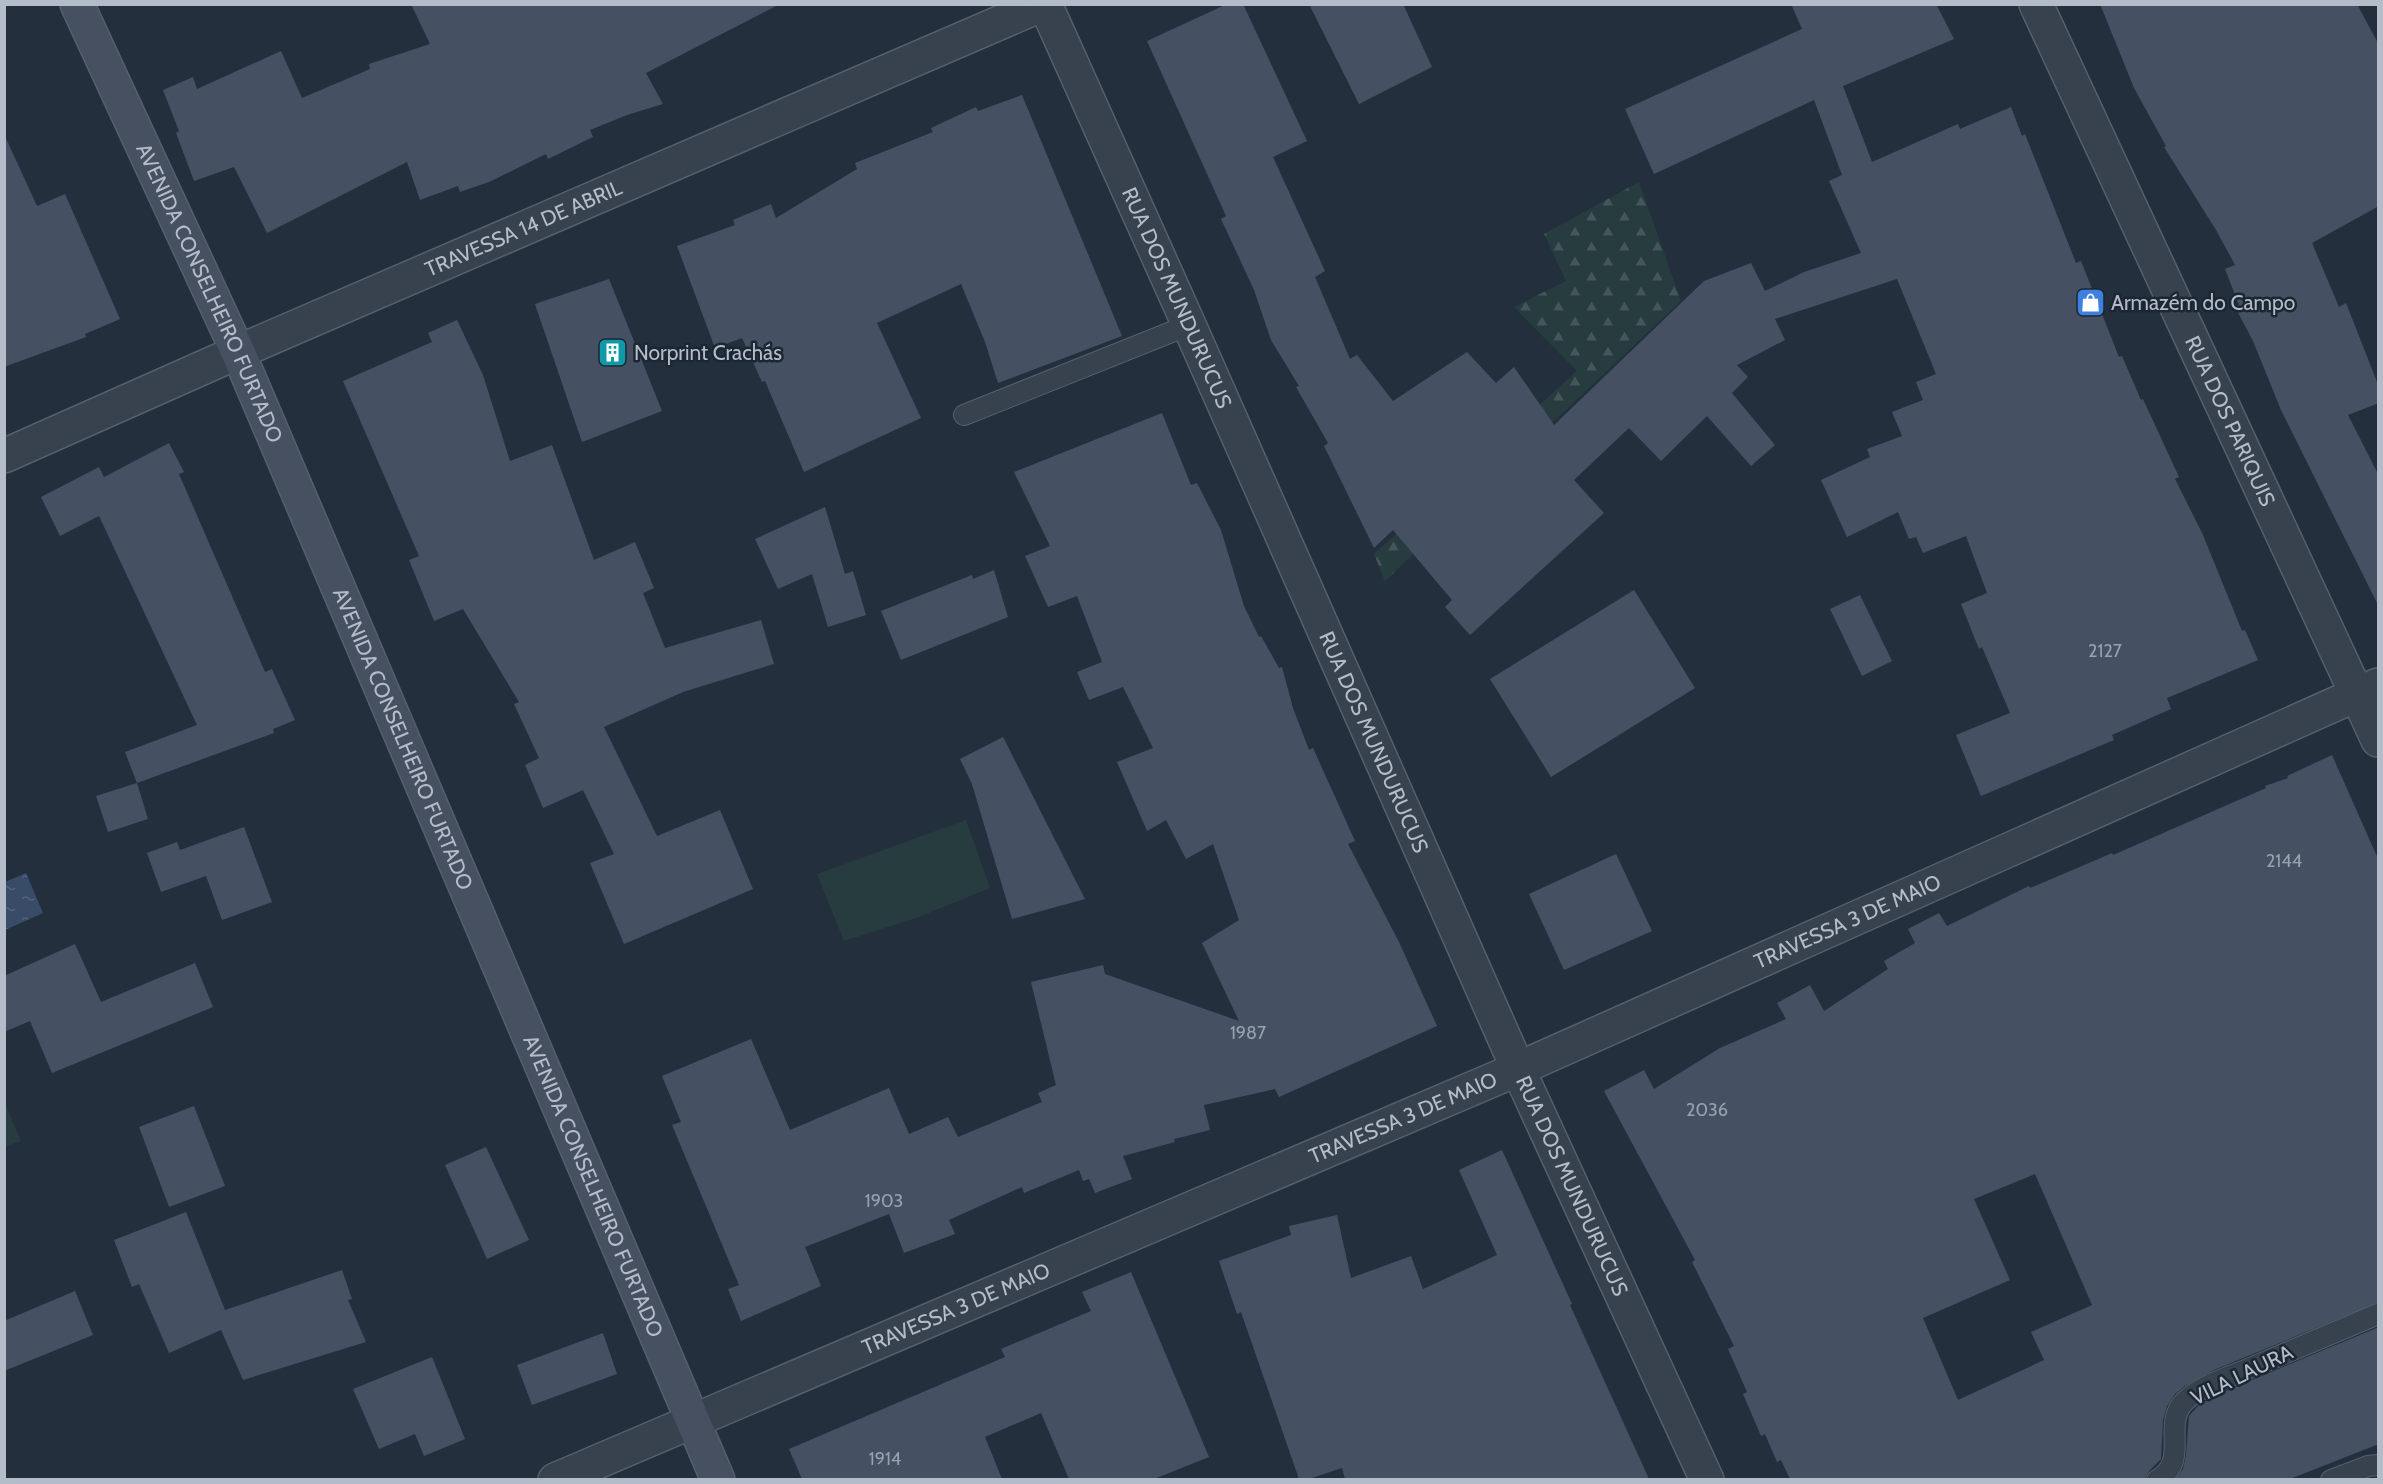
<svg xmlns="http://www.w3.org/2000/svg" width="2383" height="1484" font-family="Cabin,sans-serif">
<defs>
<pattern id="forest-firs" width="22" height="20" patternUnits="userSpaceOnUse" patternTransform="scale(1.5)"><rect width="22" height="20" fill="#263c3f"/><path d="M5 1l3.5 6h-7zM16 11l3.5 6h-7z" fill="#435659"/></pattern>
<pattern id="water-ripples" width="26" height="14" patternUnits="userSpaceOnUse" patternTransform="scale(1.5)"><rect width="26" height="14" fill="#394c67"/><path d="M2 4q2-2 4 0t4 0M15 11q2-2 4 0t4 0" fill="none" stroke="#53647b"/></pattern>
</defs>
<rect width="100%" height="100%" fill="#242f3e"/>
<!-- forest -->
<path fill="url(#forest-firs)" d="M 1639,182 L 1681,301 L 1385,581 L 1374,554 L 1577,371 L 1514,307 L 1566,281 L 1544,234 Z"/>
<!-- garden -->
<g fill="#263c3f">
<path d="M 966,820 L 990,888 L 919,917 L 844,941 L 817,874 Z"/>
<path d="M 4,1101 L 21,1141 L 5,1147 L 4,1147 Z"/>
</g>
<!-- water -->
<path fill="url(#water-ripples)" d="M 26,873 L 43,913 L 5,930 L 5,882 Z"/>
<!-- building -->
<g fill="#455162" fill-rule="evenodd">
<path d="M 411,4 L 780,4 L 646,73 L 663,104 L 627,115 L 590,130 L 593,137 L 548,159 L 546,154 L 489,182 L 460,192 L 458,186 L 420,200 L 407,162 L 267,233 L 234,167 L 194,181 L 176,133 L 179,131 L 163,90 L 193,77 L 197,89 L 281,51 L 302,98 L 370,69 L 369,64 L 430,44 Z"/>
<path d="M 1227,4 L 1243,4 L 1307,141 L 1273,157 L 1325,271 L 1315,277 L 1350,359 L 1357,355 L 1393,401 L 1467,352 L 1496,383 L 1514,367 L 1554,425 L 1704,281 L 1751,263 L 1765,291 L 1804,272 L 1861,253 L 1829,181 L 1842,175 L 1814,100 L 1654,174 L 1625,109 L 1802,29 L 1791,4 L 1936,4 L 1954,39 L 1843,86 L 1872,162 L 1958,124 L 1960,129 L 2011,107 L 2022,136 L 2025,134 L 2076,263 L 2081,261 L 2119,357 L 2122,356 L 2141,400 L 2143,399 L 2179,477 L 2175,479 L 2203,535 L 2242,631 L 2245,630 L 2258,660 L 2167,698 L 2171,709 L 2112,735 L 2114,740 L 1981,796 L 1956,735 L 2010,713 L 1982,647 L 1979,649 L 1961,604 L 1987,593 L 1966,536 L 1923,553 L 1916,537 L 1909,539 L 1898,512 L 1847,537 L 1821,480 L 1870,457 L 1867,449 L 1902,436 L 1892,412 L 1923,400 L 1916,382 L 1936,374 L 1897,279 L 1775,319 L 1785,340 L 1737,365 L 1748,377 L 1732,393 L 1775,445 L 1751,466 L 1707,416 L 1661,461 L 1629,428 L 1574,480 L 1604,513 L 1470,635 L 1445,607 L 1452,600 L 1393,530 L 1374,548 L 1324,446 L 1328,443 L 1296,387 L 1299,386 L 1271,340 L 1254,290 L 1221,219 L 1226,216 L 1147,41 Z"/>
<path d="M 1309,4 L 1403,4 L 1432,67 L 1359,104 Z"/>
<path d="M 2100,4 L 2357,4 L 2379,45 L 2379,206 L 2312,243 L 2339,307 L 2346,303 L 2379,387 L 2379,403 L 2348,415 L 2379,476 L 2379,607 L 2281,410 L 2253,341 L 2235,307 L 2239,305 L 2225,269 L 2235,265 L 2216,230 L 2164,147 L 2166,146 L 2134,88 Z"/>
<path d="M 1022,95 L 1122,336 L 998,383 L 985,342 L 961,284 L 877,323 L 921,418 L 804,472 L 765,381 L 762,382 L 742,338 L 715,348 L 677,246 L 735,225 L 733,220 L 771,204 L 776,218 L 857,169 L 855,163 L 933,132 L 931,128 L 976,107 L 978,111 Z"/>
<path d="M 4,134 L 37,206 L 65,194 L 120,319 L 85,334 L 86,337 L 4,367 Z"/>
<path d="M 609,279 L 662,411 L 582,442 L 535,304 Z"/>
<path d="M 457,320 L 483,375 L 510,461 L 552,445 L 594,560 L 635,542 L 654,588 L 643,593 L 665,648 L 761,620 L 774,664 L 683,692 L 604,727 L 657,836 L 720,810 L 753,889 L 624,944 L 590,863 L 614,854 L 583,790 L 543,808 L 525,765 L 539,758 L 514,704 L 519,702 L 463,609 L 434,621 L 409,560 L 419,556 L 343,381 L 432,342 L 428,333 Z"/>
<path d="M 1162,413 L 1191,485 L 1197,483 L 1221,530 L 1244,606 L 1259,637 L 1261,636 L 1279,668 L 1282,667 L 1293,708 L 1309,750 L 1313,748 L 1355,841 L 1348,844 L 1399,942 L 1437,1026 L 1279,1097 L 1275,1089 L 1204,1105 L 1210,1130 L 1174,1139 L 1175,1142 L 1123,1156 L 1132,1179 L 1095,1193 L 1089,1179 L 1083,1181 L 1079,1170 L 1024,1193 L 1022,1187 L 949,1220 L 955,1234 L 904,1253 L 889,1214 L 805,1247 L 821,1286 L 741,1321 L 728,1289 L 739,1285 L 672,1125 L 681,1122 L 662,1076 L 751,1039 L 790,1130 L 889,1088 L 909,1134 L 948,1117 L 958,1137 L 1042,1102 L 1038,1093 L 1056,1085 L 1031,982 L 1103,965 L 1105,974 L 1239,1021 L 1202,943 L 1239,920 L 1213,844 L 1186,859 L 1166,820 L 1147,831 L 1117,762 L 1153,748 L 1123,687 L 1089,700 L 1077,672 L 1102,662 L 1077,596 L 1048,607 L 1025,556 L 1050,546 L 1014,472 Z"/>
<path d="M 169,443 L 184,472 L 179,474 L 265,672 L 272,669 L 295,720 L 273,729 L 274,733 L 137,783 L 125,752 L 197,725 L 99,516 L 60,536 L 41,497 L 99,467 L 104,477 Z"/>
<path d="M 825,507 L 845,574 L 853,571 L 866,615 L 828,627 L 812,574 L 778,589 L 755,539 Z"/>
<path d="M 994,570 L 1008,617 L 901,660 L 881,611 L 972,575 L 973,579 Z"/>
<path d="M 1634,590 L 1695,688 L 1551,777 L 1490,679 Z"/>
<path d="M 1860,595 L 1892,661 L 1862,676 L 1830,609 Z"/>
<path d="M 1003,737 L 1085,899 L 1012,919 L 972,784 L 960,759 Z"/>
<path d="M 2332,755 L 2379,861 L 2379,1302 L 2214,1370 L 2185,1386 L 2175,1394 L 2167,1406 L 2163,1420 L 2161,1459 L 2149,1471 L 2145,1479 L 1790,1479 L 1781,1460 L 1777,1462 L 1765,1434 L 1761,1436 L 1743,1394 L 1747,1392 L 1728,1349 L 1734,1346 L 1692,1262 L 1695,1260 L 1604,1091 L 1644,1070 L 1654,1089 L 1720,1048 L 1786,1019 L 1777,1003 L 1810,985 L 1824,1011 L 1888,969 L 1884,961 L 1915,943 L 1908,929 L 1939,913 L 1947,926 L 2029,886 L 2030,888 L 2096,860 L 2112,853 L 2113,855 L 2266,788 L 2265,786 L 2288,778 L 2287,776 ZM 2035,1174 L 2092,1305 L 2031,1332 L 2044,1360 L 1958,1400 L 1923,1318 L 2010,1280 L 1974,1199 Z"/>
<path d="M 137,783 L 148,819 L 108,832 L 96,796 Z"/>
<path d="M 244,827 L 272,902 L 222,920 L 206,876 L 161,892 L 147,853 L 177,842 L 180,850 Z"/>
<path d="M 1616,854 L 1652,931 L 1564,970 L 1529,894 Z"/>
<path d="M 75,944 L 101,1002 L 195,963 L 213,1007 L 52,1073 L 30,1021 L 4,1032 L 4,976 Z"/>
<path d="M 194,1106 L 225,1186 L 169,1207 L 139,1127 Z"/>
<path d="M 486,1147 L 529,1240 L 487,1259 L 445,1165 Z"/>
<path d="M 1502,1150 L 1572,1304 L 1570,1305 L 1649,1479 L 1345,1479 L 1342,1468 L 1309,1479 L 1299,1479 L 1241,1312 L 1237,1314 L 1219,1261 L 1291,1235 L 1289,1226 L 1337,1215 L 1351,1278 L 1411,1256 L 1423,1289 L 1497,1255 L 1459,1170 Z"/>
<path d="M 186,1212 L 225,1310 L 342,1270 L 352,1299 L 348,1300 L 366,1342 L 243,1380 L 221,1330 L 169,1353 L 139,1284 L 132,1287 L 114,1240 Z"/>
<path d="M 1131,1272 L 1209,1457 L 1154,1479 L 1069,1479 L 1041,1413 L 985,1437 L 1002,1479 L 802,1479 L 789,1449 L 1005,1357 L 1001,1349 L 1091,1311 L 1082,1292 Z"/>
<path d="M 75,1291 L 93,1335 L 4,1371 L 4,1321 Z"/>
<path d="M 2379,1327 L 2379,1444 L 2290,1479 L 2176,1479 L 2183,1469 L 2186,1455 L 2189,1416 L 2199,1405 L 2223,1392 Z"/>
<path d="M 603,1333 L 617,1374 L 532,1405 L 517,1365 Z"/>
<path d="M 432,1357 L 465,1439 L 424,1456 L 415,1434 L 379,1449 L 353,1389 Z"/>
</g>
<g fill="none" stroke-linecap="round" stroke-linejoin="round">
<defs>
<g id="service">
<path d="M 964,415 L 1189,325"/>
<path d="M 2157,1480 C 2191,1461 2161,1424 2185,1401 C 2203,1384 2232,1376 2255,1366 C 2296,1349 2337,1331 2378,1314"/>
<path d="M 2331,1480 L 2368,1466 L 2378,1465"/>
</g>
<g id="minor">
<path id="s1" d="M 4,456 L 238,352 L 1043,4"/>
<path id="s2" d="M 555,1480 L 1518,1069 L 2378,685"/>
</g>
<g id="tertiary">
<path id="s3" d="M 1045,4 L 1189,325 L 1518,1069 L 1707,1480"/>
<path id="s4" d="M 2036,4 L 2378,740"/>
</g>
<g id="secondary">
<path id="s5" d="M 77,4 L 238,352 L 718,1480"/>
</g>
</defs>
<!-- service casing -->
<use href="#service" stroke="#565f6c" stroke-width="22"/>
<!-- minor casing -->
<use href="#minor" stroke="#565f6c" stroke-width="36"/>
<!-- tertiary casing -->
<use href="#tertiary" stroke="#565f6c" stroke-width="36"/>
<!-- secondary casing -->
<use href="#secondary" stroke="#565f6c" stroke-width="36"/>
<!-- service -->
<use href="#service" stroke="#38414e" stroke-width="20"/>
<!-- minor -->
<use href="#minor" stroke="#38414e" stroke-width="33"/>
<!-- tertiary -->
<use href="#tertiary" stroke="#38414e" stroke-width="33"/>
<!-- secondary -->
<use href="#secondary" stroke="#465061" stroke-width="33"/>
</g>
<!-- icons -->
<defs>
<symbol id="shop-square" viewBox="-11 -11 22 22"><rect x="-9" y="-9" width="18" height="18" rx="4" fill="#3f7fe0" stroke="#1d2633"/><path d="M-5-2.5h2.3a2.7 3.5 0 0 1 5.4 0H5L5.5 6h-11ZM-1.5-2.5h3a1.5 2.3 0 0 0-3 0Z" fill="#fff"/></symbol>
<symbol id="building-square" viewBox="-11 -11 22 22"><rect x="-9" y="-9" width="18" height="18" rx="4" fill="#0f9aa8" stroke="#1d2633"/><path d="M-4-6H4V6H1V3H-1V6H-4ZM-2.5-4.3h1.7v1.8h-1.7ZM.8-4.3h1.7v1.8H.8ZM-2.5-1h1.7V.8h-1.7ZM.8-1h1.7V.8H.8Z" fill="#fff"/></symbol>
</defs>
<g fill-rule="evenodd">
<use href="#shop-square" x="2074" y="286" width="33" height="33"/>
<use href="#building-square" x="596" y="336" width="33" height="33"/>
</g>
<g text-anchor="middle" stroke-width="5" stroke-linejoin="round" paint-order="stroke">
<!-- number labels -->
<g font-size="18" fill="#98a1af">
<text x="2105" y="657">2127</text>
<text x="2284" y="867">2144</text>
<text x="1248" y="1039">1987</text>
<text x="1707" y="1116">2036</text>
<text x="884" y="1207">1903</text>
<text x="885" y="1465">1914</text>
</g>
<!-- street labels -->
<g font-size="21" fill="#b4bcc9" stroke="#1d2633">
<text dy="7" stroke="none"><textPath href="#s1" startOffset="567">TRAVESSA 14 DE ABRIL</textPath></text>
<text dy="7" stroke="none"><textPath href="#s5" startOffset="318">AVENIDA CONSELHEIRO FURTADO</textPath></text>
<text dy="7" stroke="none"><textPath href="#s3" startOffset="322">RUA DOS MUNDURUCUS</textPath></text>
<text dy="7" stroke="none"><textPath href="#s4" startOffset="460">RUA DOS PARIQUIS</textPath></text>
<text dy="7" stroke="none"><textPath href="#s5" startOffset="804">AVENIDA CONSELHEIRO FURTADO</textPath></text>
<text dy="7" stroke="none"><textPath href="#s3" startOffset="808">RUA DOS MUNDURUCUS</textPath></text>
<text dy="7" stroke="none"><textPath href="#s2" startOffset="1408">TRAVESSA 3 DE MAIO</textPath></text>
<text dy="7" stroke="none"><textPath href="#s2" startOffset="922">TRAVESSA 3 DE MAIO</textPath></text>
<text dy="7" stroke="none"><textPath href="#s5" startOffset="1290">AVENIDA CONSELHEIRO FURTADO</textPath></text>
<text dy="7" stroke="none"><textPath href="#s3" startOffset="1294">RUA DOS MUNDURUCUS</textPath></text>
<text dy="7" stroke="none"><textPath href="#s2" startOffset="436">TRAVESSA 3 DE MAIO</textPath></text>
<text transform="translate(2242 1375) rotate(-26)" y="7">VILA LAURA</text>
</g>
<!-- poi labels -->
<g font-size="21" fill="#b4bcc9" stroke="#1d2633" text-anchor="start">
<text x="2111" y="310">Armazém do Campo</text>
<text x="634" y="360">Norprint Crachás</text>
</g>
</g>
<!-- border -->
<rect width="2383" height="1484" fill="none" stroke="#b4bcc9" stroke-width="12"/>
</svg>
